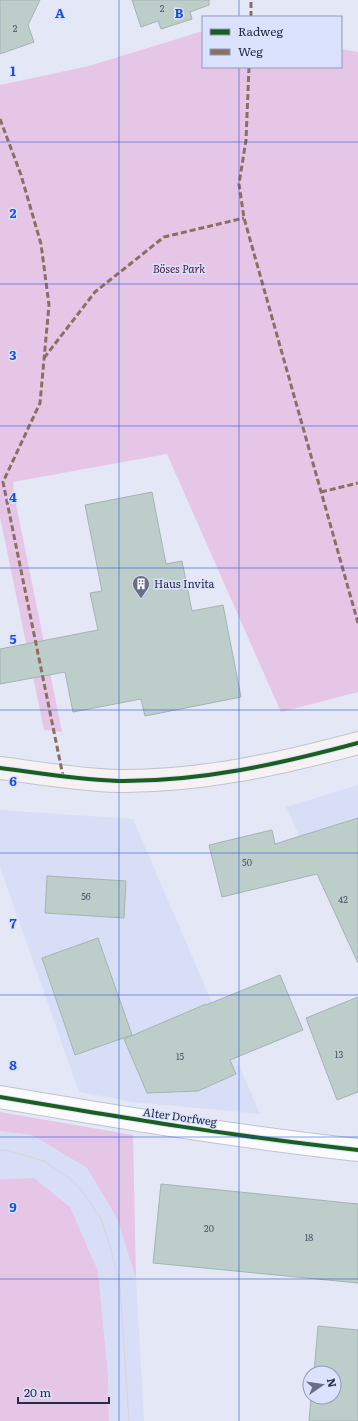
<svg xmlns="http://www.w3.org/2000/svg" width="358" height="1421" font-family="Literata,serif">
<rect width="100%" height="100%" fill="#e3e7f6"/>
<!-- built -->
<g fill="#d9def7">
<path d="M 358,785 L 358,963 L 286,807 Z"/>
<path d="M 0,810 L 133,819 L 260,1114 L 133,1102 L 79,1092 L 0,867 Z"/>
<path d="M 0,1131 L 32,1135 L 87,1168 L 117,1218 L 136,1279 L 144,1421 L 109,1421 L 108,1374 L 98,1271 L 34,1178 L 0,1179 Z"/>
</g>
<!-- green -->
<g fill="#e6c6e7">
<path d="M 203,31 L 203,67 L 341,67 L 341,49 L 358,52 L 358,692 L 281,712 L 167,454 L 13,482 L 14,494 L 62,732 L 44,730 L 0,517 L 0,85 L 89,66 Z"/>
<path d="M 0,1112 L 133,1135 L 136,1279 L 117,1218 L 87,1168 L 32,1135 L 0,1131 Z"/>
<path d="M 34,1178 L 70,1207 L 98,1271 L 108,1374 L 109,1421 L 0,1421 L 0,1179 Z"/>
</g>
<!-- building -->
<g fill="#bccdca" stroke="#a4b4b2">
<path d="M 0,0 L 40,0 L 28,25 L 34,42 L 0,54 Z"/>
<path d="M 132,0 L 209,0 L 209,5 L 190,12 L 192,19 L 161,29 L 158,21 L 141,27 Z"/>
<path d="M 152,492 L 166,564 L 182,561 L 192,611 L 223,605 L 241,697 L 145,716 L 141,699 L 73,712 L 65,672 L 0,684 L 0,649 L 98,630 L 90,593 L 102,591 L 85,505 Z"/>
<path d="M 358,818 L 358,963 L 317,874 L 222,897 L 209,845 L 272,830 L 275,844 Z"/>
<path d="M 47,876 L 126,881 L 124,918 L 45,913 Z"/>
<path d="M 98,938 L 132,1035 L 75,1055 L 42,958 Z"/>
<path d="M 280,975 L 303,1030 L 230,1060 L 236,1074 L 198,1091 L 147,1093 L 124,1039 L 206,1004 L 206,1005 Z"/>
<path d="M 358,997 L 358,1092 L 337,1100 L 306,1018 Z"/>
<path d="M 161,1184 L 358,1204 L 358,1283 L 153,1263 Z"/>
<path d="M 318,1326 L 358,1330 L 358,1421 L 309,1421 L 311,1397 L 334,1397 L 334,1373 L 314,1373 Z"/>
</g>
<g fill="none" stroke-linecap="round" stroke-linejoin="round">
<defs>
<path id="minor" d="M 0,1097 C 119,1117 238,1137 358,1150"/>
<path id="major" d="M 0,768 C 39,773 79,780 118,781 C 199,782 280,764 358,743"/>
</defs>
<!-- minor casing -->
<use href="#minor" stroke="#bec3d6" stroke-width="24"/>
<!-- major casing -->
<use href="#major" stroke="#c1c4d0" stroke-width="24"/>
<!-- minor -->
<use href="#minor" stroke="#fbfbfe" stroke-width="22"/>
<!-- major -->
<use href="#major" stroke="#f6f2f3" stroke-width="22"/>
<!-- tram -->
<path stroke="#d5d5db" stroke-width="1" d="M 0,1150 L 10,1151 L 44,1161 L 74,1182 L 88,1199 L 101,1219 L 111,1250 L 120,1286 L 129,1421"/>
<!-- quiet -->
<g stroke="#8d6e63" stroke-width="3" stroke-dasharray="6 3" stroke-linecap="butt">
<path d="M 251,17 L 251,0"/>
<path d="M 249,67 L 246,140 L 239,184 L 244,218 L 358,623"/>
<path d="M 0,119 L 21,175 L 41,244 L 49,305 L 40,403 L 3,482 L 63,776"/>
<path d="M 44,358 L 95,292 L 164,237 L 244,218"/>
<path d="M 321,492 L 358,483"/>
</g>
<defs>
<g id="cycleway">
<path d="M 0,768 C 39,773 79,780 118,781 C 199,782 280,764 358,743"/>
<path d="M 0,1097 C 119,1117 238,1137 358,1150"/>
</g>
</defs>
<!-- cycleway casing -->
<use href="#cycleway" stroke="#dbe2fe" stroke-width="6"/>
<!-- cycleway -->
<use href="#cycleway" stroke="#1b5e20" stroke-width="4"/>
</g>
<!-- grid -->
<path fill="none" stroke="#1d4ed8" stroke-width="1" stroke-opacity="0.55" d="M 119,0 L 119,1421M 239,0 L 239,17M 239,67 L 239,1421M 0,142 L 358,142M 0,284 L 358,284M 0,426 L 358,426M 0,568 L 358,568M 0,710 L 358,710M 0,853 L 358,853M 0,995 L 358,995M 0,1137 L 358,1137M 0,1279 L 358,1279"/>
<!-- icons -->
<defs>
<symbol id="building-pin" viewBox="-11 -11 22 30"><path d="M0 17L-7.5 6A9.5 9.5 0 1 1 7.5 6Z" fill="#696d85" stroke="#dbe2fe"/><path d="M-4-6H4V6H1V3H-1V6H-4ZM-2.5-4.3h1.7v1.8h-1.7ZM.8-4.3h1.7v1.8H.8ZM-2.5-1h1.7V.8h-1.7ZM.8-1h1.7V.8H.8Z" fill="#fff"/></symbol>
</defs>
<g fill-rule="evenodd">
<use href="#building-pin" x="131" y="574" width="20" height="27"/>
</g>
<g text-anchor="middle" stroke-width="3" stroke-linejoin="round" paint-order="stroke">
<!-- number labels -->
<g font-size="9" fill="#4c5468">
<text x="162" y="12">2</text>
<text x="15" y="32">2</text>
<text x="247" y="866">50</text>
<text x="86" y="900">56</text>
<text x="343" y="903">42</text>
<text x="339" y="1058">13</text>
<text x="180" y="1060">15</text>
<text x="209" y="1232">20</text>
<text x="309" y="1241">18</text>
</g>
<!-- park labels -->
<g font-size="11" font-style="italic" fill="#47113f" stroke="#dbe2fe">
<text x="179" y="273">Böses Park</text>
</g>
<!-- poi labels -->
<g font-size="11" fill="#272c48" stroke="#dbe2fe" text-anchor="start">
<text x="154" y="588">Haus Invita</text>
</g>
<!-- street labels -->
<g font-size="11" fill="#272c48" stroke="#dbe2fe">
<text transform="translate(180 1117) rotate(8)" y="4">Alter Dorfweg</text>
</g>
</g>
<g font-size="13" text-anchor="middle" font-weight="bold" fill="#1d4ed8" stroke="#dbe2fe" stroke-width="3" stroke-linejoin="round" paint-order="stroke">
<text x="60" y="18">A</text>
<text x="179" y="18">B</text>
<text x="13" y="76">1</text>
<text x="13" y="218">2</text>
<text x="13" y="360">3</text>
<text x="13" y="502">4</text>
<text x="13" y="644">5</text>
<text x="13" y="786">6</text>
<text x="13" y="928">7</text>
<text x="13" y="1070">8</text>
<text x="13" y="1212">9</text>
</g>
<!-- legend -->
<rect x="202" y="16" width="140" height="52" fill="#dbe2fe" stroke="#9399b5"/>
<rect x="210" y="29" width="20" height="6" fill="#1b5e20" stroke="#9399b5"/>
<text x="238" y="36" font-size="12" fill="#272c48">Radweg</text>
<rect x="210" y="49" width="20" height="6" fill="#8d6e63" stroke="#9399b5"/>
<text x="238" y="56" font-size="12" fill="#272c48">Weg</text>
<!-- north arrow -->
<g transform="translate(322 1385) rotate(77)"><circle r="19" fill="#dbe2fe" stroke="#9399b5"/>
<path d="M0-3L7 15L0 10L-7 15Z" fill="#696d85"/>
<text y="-6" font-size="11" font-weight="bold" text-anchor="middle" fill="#272c48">N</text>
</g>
<!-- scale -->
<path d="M18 1397v6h91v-6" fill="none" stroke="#272c48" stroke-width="2"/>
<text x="24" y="1397" font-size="12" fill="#272c48" stroke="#dbe2fe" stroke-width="3" paint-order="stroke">20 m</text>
</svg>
